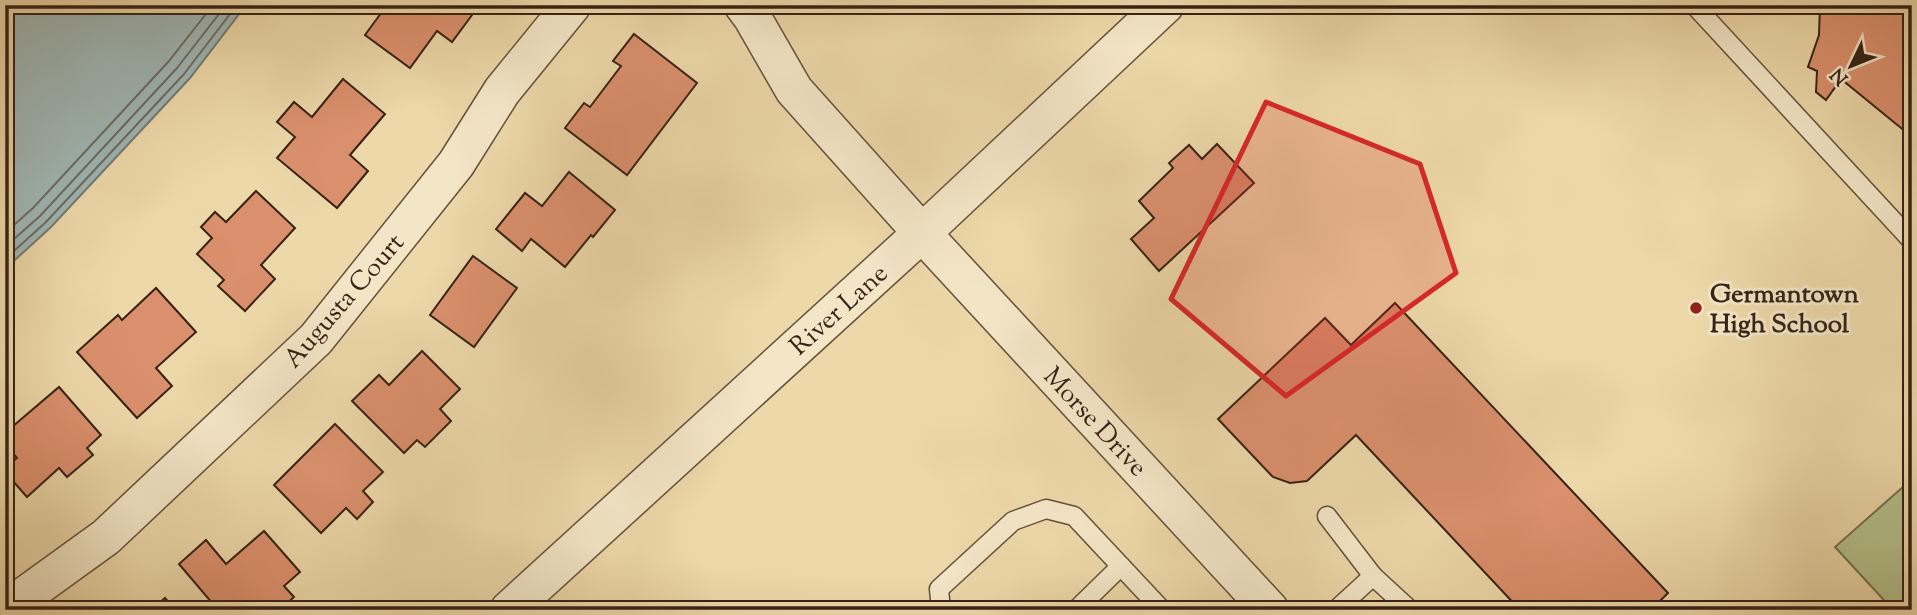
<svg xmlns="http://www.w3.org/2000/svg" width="1917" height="615" font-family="'Sorts Mill Goudy',serif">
<rect width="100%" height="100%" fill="#edd8a9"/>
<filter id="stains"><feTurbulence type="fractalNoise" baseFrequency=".00286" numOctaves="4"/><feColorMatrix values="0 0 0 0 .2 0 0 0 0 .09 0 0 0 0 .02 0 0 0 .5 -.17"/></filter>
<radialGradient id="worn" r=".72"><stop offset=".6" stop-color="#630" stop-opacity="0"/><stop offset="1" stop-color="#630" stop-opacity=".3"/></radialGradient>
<!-- green -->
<path fill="#b4c08b" stroke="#767150" stroke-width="2" d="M 1912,479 L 1912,610 L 1893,610 L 1835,547 Z"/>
<!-- water -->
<path fill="#9fb6b4" stroke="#757b75" stroke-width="2" d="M 5,5 L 246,5 L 190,78 L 51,227 L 5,269 Z"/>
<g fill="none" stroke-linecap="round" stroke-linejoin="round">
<!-- shore -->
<g stroke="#6b6c65" stroke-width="2">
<path d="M 5,233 L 33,208 L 169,61 L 213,5"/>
<path d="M 5,247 L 40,216 L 177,68 L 226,5"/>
<path d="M 5,259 L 46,222 L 184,74 L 237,5"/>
</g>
</g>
<!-- building -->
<g fill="#db906d" stroke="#372216" stroke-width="2">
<path d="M 387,5 L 458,5 L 472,15 L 452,42 L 437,31 L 410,68 L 365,35 Z"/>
<path d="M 1820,5 L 1912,5 L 1912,137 L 1841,79 L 1826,100 L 1816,92 L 1817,71 L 1808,67 L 1819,35 Z"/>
<path d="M 634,34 L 697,83 L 627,175 L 565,128 L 584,103 L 590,107 L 621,66 L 613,61 Z"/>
<path d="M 343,79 L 385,114 L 350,155 L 368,171 L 337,208 L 277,158 L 295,137 L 277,122 L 294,102 L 312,117 Z"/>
<path d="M 1217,144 L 1254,183 L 1159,271 L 1131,239 L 1154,218 L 1139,201 L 1173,168 L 1169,163 L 1189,145 L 1202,159 Z"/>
<path d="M 569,172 L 615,210 L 593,237 L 591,235 L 565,267 L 531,239 L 522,251 L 496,229 L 525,193 L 542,206 Z"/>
<path d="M 256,191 L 295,228 L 261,265 L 275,279 L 245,311 L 218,286 L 224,280 L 197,254 L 212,238 L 201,227 L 215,212 L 226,222 Z"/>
<path d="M 473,256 L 517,288 L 474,347 L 430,315 Z"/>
<path d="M 156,288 L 196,332 L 156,368 L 172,386 L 137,418 L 77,352 L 118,315 L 122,320 Z"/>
<path d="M 1395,303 L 1668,593 L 1651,610 L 1520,610 L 1356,435 L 1307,481 L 1290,483 L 1273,477 L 1218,419 L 1325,318 L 1351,345 Z"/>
<path d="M 422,351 L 460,389 L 440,409 L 451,421 L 425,447 L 417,440 L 404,453 L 352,401 L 379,375 L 389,385 Z"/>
<path d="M 59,387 L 101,435 L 87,448 L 93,455 L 67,477 L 59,468 L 27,497 L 5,472 L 5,468 L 17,458 L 5,444 L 5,433 Z"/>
<path d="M 335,424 L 383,472 L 363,491 L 373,502 L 357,519 L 346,508 L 321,533 L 274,485 Z"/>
<path d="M 264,531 L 300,572 L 284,586 L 294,597 L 280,610 L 218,610 L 179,564 L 206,540 L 226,564 Z"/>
<path d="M 165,598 L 175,610 L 151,610 Z"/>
</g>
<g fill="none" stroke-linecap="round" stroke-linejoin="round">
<defs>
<g id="lane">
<path d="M 1694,5 L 1912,241"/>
<path d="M 1327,516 L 1373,576"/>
<path d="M 941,610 L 939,589 L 1013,521 L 1046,509 L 1074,516 L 1162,610"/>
<path d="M 1076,610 L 1121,566"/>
<path d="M 1336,610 L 1373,576 L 1410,610"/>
</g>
<g id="street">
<path d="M 743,5 L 752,17 L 794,90 L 922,233 L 1270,610"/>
<path d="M 5,608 L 12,605 L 106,537 L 316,339 L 456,164 L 502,91 L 572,5"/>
<path d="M 509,610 L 922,233 L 1165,5"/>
</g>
</defs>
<!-- lane casing -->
<use href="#lane" stroke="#64503b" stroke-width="21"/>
<!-- street casing -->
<use href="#street" stroke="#64503b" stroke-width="40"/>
<!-- lane -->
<use href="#lane" stroke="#f3e6c7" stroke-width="18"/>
<!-- street -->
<use href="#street" stroke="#f3e6c7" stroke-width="37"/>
</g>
<!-- marked area -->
<path fill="#d62828" fill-opacity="0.2" stroke="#d62828" stroke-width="5" stroke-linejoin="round" d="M 1266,102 L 1420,164 L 1456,273 L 1286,396 L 1171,299 Z"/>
<!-- markers -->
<circle fill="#8f2418" stroke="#f3e6c7" stroke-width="2.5" cx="1696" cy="308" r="7"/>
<g text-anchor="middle" stroke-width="6" stroke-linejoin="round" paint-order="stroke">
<!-- poi labels -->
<g font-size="26" font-weight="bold" fill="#372216" stroke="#f3e6c7" text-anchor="start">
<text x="1710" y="302">Germantown<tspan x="1710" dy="30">High School</tspan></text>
</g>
<!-- street labels -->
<g font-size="26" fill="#372216" stroke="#f3e6c7">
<text transform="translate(343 300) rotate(-49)" y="9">Augusta Court</text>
<text transform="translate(838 309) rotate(-42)" y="9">River Lane</text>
<text transform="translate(1096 421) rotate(47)" y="9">Morse Drive</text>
</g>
</g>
<!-- margin -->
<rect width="1917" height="615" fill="none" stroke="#edd8a9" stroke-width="28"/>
<rect x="7" y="7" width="1903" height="601" fill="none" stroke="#372216" stroke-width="3.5"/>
<rect x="14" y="14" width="1889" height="587" fill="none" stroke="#372216" stroke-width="2"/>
<!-- north arrow -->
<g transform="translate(1851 66) rotate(227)" stroke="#f3e6c7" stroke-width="5" paint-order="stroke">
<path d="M0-5L12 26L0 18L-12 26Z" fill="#372216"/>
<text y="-10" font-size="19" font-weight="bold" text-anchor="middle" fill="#372216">N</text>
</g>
<rect width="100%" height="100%" filter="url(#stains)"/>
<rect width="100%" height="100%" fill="url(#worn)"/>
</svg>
